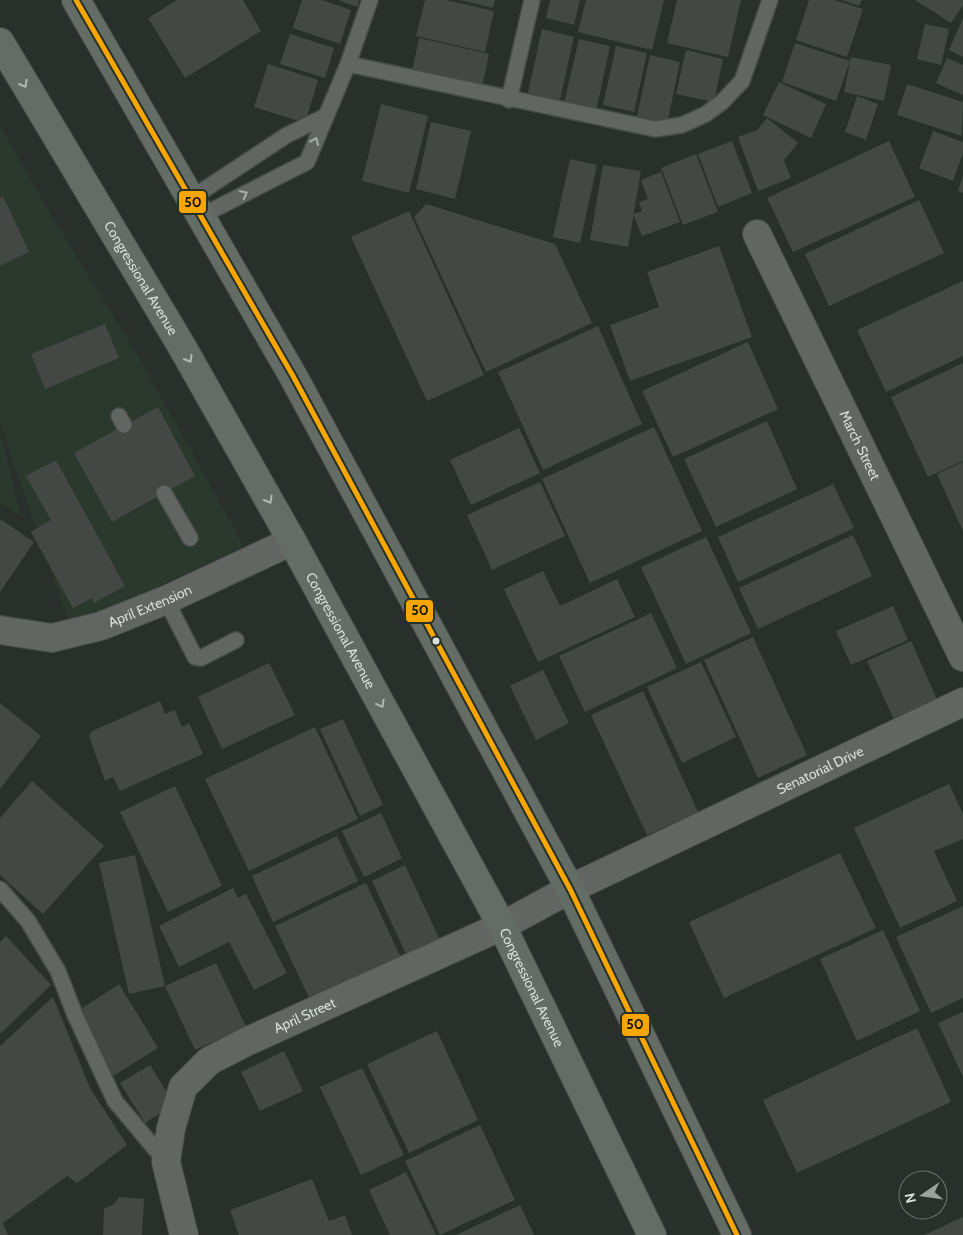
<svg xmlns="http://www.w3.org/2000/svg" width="963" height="1235" font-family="Cabin,sans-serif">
<rect width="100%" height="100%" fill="#292f2a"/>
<!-- built -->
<g fill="#2a382d">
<path d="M 0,125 L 48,210 L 138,356 L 244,546 L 71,628 L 0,424 Z"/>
<path d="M 0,430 L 21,516 L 0,503 Z"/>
</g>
<!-- building -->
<g fill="#434844">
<path d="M 177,0 L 243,0 L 261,31 L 185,78 L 148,18 Z"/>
<path d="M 302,0 L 322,0 L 351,10 L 340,44 L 293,28 Z"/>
<path d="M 338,0 L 359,0 L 357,7 Z"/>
<path d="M 425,0 L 446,0 L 494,11 L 485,52 L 416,36 Z"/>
<path d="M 460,0 L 495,0 L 493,8 Z"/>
<path d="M 550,0 L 580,0 L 574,25 L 546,18 Z"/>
<path d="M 586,0 L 664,0 L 652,50 L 578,32 Z"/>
<path d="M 677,0 L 741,0 L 728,57 L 667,43 Z"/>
<path d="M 809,0 L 835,0 L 863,9 L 847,57 L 796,40 Z"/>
<path d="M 842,0 L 862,0 L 859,6 Z"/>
<path d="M 915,0 L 963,0 L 963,5 L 951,23 Z"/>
<path d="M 963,18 L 963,57 L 949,50 Z"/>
<path d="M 925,24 L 949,29 L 941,65 L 917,59 Z"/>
<path d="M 542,29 L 574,37 L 559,104 L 527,97 Z"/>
<path d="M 290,34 L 334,48 L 325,78 L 280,64 Z"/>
<path d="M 419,38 L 489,54 L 481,92 L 411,76 Z"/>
<path d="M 579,39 L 610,46 L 596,111 L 564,103 Z"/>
<path d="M 795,43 L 850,61 L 836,101 L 782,82 Z"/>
<path d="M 616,46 L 647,53 L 634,112 L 603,105 Z"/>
<path d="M 686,50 L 723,59 L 714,102 L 676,94 Z"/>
<path d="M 650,55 L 680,62 L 667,124 L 637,116 Z"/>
<path d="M 851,57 L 891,65 L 884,101 L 844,92 Z"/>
<path d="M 947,58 L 963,65 L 963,95 L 936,83 Z"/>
<path d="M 268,64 L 318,80 L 305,123 L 254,107 Z"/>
<path d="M 779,82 L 826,104 L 811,138 L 763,115 Z"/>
<path d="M 907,84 L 963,102 L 962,136 L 897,115 Z"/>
<path d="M 857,96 L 878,104 L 866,140 L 845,132 Z"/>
<path d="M 381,104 L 428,116 L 409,193 L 362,181 Z"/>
<path d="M 767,118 L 798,143 L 784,160 L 791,178 L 758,191 L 738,137 L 757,130 Z"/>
<path d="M 431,122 L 471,131 L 455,199 L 416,189 Z"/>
<path d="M 933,131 L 963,142 L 963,153 L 953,181 L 919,168 Z"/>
<path d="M 732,141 L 752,193 L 718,207 L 698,154 Z"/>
<path d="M 889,141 L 915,197 L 793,252 L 767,198 Z"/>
<path d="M 696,154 L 718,212 L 683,225 L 661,168 Z"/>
<path d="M 570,159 L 597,165 L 580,243 L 553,237 Z"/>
<path d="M 603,165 L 641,171 L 628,247 L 590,240 Z"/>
<path d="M 661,172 L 680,222 L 642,236 L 633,214 L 642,211 L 639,202 L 648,199 L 641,180 Z"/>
<path d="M 963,175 L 963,193 L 958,191 Z"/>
<path d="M 3,196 L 29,252 L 0,266 L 0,198 Z"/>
<path d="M 919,200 L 944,253 L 829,306 L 805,254 Z"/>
<path d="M 426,204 L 555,244 L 592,323 L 486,372 L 414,217 Z"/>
<path d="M 409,211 L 484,375 L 427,401 L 351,237 Z"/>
<path d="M 719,246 L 752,337 L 630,381 L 610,325 L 659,307 L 647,272 Z"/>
<path d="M 963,281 L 963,356 L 886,392 L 857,330 Z"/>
<path d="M 105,324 L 119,358 L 45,389 L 31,354 Z"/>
<path d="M 598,326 L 642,424 L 543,470 L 498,372 Z"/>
<path d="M 748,342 L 778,409 L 673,457 L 642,391 Z"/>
<path d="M 963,363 L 963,461 L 928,477 L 891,397 Z"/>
<path d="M 158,407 L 195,476 L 112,522 L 74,453 Z"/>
<path d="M 767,421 L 797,489 L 716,527 L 684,459 Z"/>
<path d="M 654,427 L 702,531 L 590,583 L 542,479 Z"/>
<path d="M 519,428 L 540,473 L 471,505 L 450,460 Z"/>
<path d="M 56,460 L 125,586 L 94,603 L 92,598 L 73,608 L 31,532 L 51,520 L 26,476 Z"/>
<path d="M 963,462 L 963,531 L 937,474 Z"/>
<path d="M 540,482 L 565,536 L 492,570 L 467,515 Z"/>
<path d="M 833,484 L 854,528 L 738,582 L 718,537 Z"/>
<path d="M 0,519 L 34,542 L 0,592 Z"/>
<path d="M 853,535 L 872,576 L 758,629 L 739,588 Z"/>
<path d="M 706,537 L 751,633 L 686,664 L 641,567 Z"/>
<path d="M 543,571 L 560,606 L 617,579 L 635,617 L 538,662 L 504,589 Z"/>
<path d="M 893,606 L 908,640 L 851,665 L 836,631 Z"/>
<path d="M 651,613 L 677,668 L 585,712 L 559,656 Z"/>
<path d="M 753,637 L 807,755 L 758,778 L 704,660 Z"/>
<path d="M 911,641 L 939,704 L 896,724 L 867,661 Z"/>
<path d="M 701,662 L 736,737 L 682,763 L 647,687 Z"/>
<path d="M 269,663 L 295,715 L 222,749 L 198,697 Z"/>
<path d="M 543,670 L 569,723 L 536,740 L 510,686 Z"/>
<path d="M 643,691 L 698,812 L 647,835 L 591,715 Z"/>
<path d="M 160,701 L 165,714 L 175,710 L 182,727 L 189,723 L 203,754 L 120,791 L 113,777 L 105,781 L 89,736 L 92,731 Z"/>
<path d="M 0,703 L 41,736 L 0,789 Z"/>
<path d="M 343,719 L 383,805 L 360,816 L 320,729 Z"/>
<path d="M 315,727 L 358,819 L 249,871 L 205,779 Z"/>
<path d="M 32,781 L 104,846 L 43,914 L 0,875 L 0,818 Z"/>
<path d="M 949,784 L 963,814 L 963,839 L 934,851 L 957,901 L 900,928 L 854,828 Z"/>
<path d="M 175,786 L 222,886 L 168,912 L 120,812 Z"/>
<path d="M 381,813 L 402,858 L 364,877 L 342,831 Z"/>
<path d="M 337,836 L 358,881 L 273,922 L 252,876 Z"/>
<path d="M 840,853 L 876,928 L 724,998 L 689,922 Z"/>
<path d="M 135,855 L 165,986 L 129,994 L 99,863 Z"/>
<path d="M 405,865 L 440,940 L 407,956 L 372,881 Z"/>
<path d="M 366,883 L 404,964 L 313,1006 L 275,926 Z"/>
<path d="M 233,888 L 238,898 L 246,894 L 287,973 L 254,990 L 229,942 L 179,967 L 159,926 Z"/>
<path d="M 963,906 L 963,998 L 931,1013 L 896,937 Z"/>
<path d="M 883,930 L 920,1011 L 857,1041 L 820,959 Z"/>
<path d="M 6,936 L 51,985 L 0,1034 L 0,942 Z"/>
<path d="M 216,963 L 246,1027 L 195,1050 L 165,986 Z"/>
<path d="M 119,984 L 158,1048 L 113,1076 L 78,1011 Z"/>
<path d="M 53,997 L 90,1088 L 127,1145 L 77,1183 L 67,1176 L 3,1223 L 8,1235 L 0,1235 L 0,1046 Z"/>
<path d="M 963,1012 L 963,1077 L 938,1023 Z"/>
<path d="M 917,1028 L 951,1102 L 797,1173 L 763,1100 Z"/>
<path d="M 437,1031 L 478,1120 L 409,1153 L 367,1064 Z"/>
<path d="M 284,1051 L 303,1091 L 260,1111 L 241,1072 Z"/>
<path d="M 150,1065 L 174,1104 L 145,1123 L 120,1083 Z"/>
<path d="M 362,1068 L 404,1155 L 361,1175 L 320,1087 Z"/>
<path d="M 480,1125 L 515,1200 L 440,1235 L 405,1161 Z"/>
<path d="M 406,1172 L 436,1235 L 390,1235 L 369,1190 Z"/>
<path d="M 312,1179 L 329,1221 L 345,1215 L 352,1235 L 239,1235 L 230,1210 Z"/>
<path d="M 119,1197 L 144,1199 L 142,1235 L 103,1235 L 104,1209 L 114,1204 Z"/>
<path d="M 520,1205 L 534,1235 L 456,1235 Z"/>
<path d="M 963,1217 L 963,1235 L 924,1235 Z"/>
</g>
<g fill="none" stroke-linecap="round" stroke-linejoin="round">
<defs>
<g id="lane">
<path d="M 348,64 L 655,129 L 682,125 L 706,114 L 722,102 L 742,81 L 770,0"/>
<path d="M 509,100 L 532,0"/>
<path d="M 190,199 L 287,135 L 326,116"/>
<path d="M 201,216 L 307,162 L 348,64 L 370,0"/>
<path d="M 119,416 L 124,425"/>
<path d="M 164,493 L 190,538"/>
<path d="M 166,600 L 195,657 L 201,658 L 236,640"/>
<path d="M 0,889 L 28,921 L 58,971 L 75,1015 L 115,1101 L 166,1162"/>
</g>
<g id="street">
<path id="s1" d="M 757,234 L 963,657"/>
<path id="s2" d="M 0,630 L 52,638 L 101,626 L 166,600 L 292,541"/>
<path id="s3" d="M 184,1235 L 166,1162 L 171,1128 L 183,1087 L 209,1061 L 248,1041 L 502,926 L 570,889 L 963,702"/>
</g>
<g id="secondary">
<path d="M 76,0 L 293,376 L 570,889 L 737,1235"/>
<path id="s4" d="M 0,42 L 181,345 L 292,541 L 502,926 L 652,1235"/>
</g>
</defs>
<!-- lane casing -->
<use href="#lane" stroke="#464b47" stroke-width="18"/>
<!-- street casing -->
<use href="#street" stroke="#464b47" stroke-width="30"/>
<!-- secondary casing -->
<use href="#secondary" stroke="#464b47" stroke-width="30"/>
<!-- lane -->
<use href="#lane" stroke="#626663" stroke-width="15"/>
<!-- street -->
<use href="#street" stroke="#626663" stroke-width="28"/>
<!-- secondary -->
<use href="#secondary" stroke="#646c66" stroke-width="28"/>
<defs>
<path id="bus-1" d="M 76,0 L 293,376 L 570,889 L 737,1235"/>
</defs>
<!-- bus-1 casing -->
<use href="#bus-1" stroke="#273129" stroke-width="9"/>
<!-- bus-1 -->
<use href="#bus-1" stroke="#f7a600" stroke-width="5"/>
</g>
<!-- one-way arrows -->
<defs><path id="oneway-chevron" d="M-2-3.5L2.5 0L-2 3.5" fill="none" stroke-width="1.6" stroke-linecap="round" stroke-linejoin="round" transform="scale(1.25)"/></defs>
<g stroke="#b0b7b1">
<use href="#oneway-chevron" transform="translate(24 84) rotate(60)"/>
<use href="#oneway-chevron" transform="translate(189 359) rotate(60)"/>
<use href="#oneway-chevron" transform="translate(269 500) rotate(60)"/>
<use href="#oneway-chevron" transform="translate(381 704) rotate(61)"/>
</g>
<g stroke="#a9afaa">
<use href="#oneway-chevron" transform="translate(315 141) rotate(-67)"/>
<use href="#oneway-chevron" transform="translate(244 194) rotate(-27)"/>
</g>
<!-- markers -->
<circle fill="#d9dfda" stroke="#273129" stroke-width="2" cx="436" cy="641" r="4.5"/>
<g text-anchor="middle" stroke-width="4.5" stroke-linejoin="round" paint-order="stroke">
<!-- street labels -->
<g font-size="14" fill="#d9dfda" stroke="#273129">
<text dy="5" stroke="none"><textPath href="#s4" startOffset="275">Congressional Avenue</textPath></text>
<text dy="5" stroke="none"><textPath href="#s1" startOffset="235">March Street</textPath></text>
<text dy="5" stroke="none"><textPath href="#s2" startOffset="156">April Extension</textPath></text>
<text dy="5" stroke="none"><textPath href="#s4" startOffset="680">Congressional Avenue</textPath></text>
<text dy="5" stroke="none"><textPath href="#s3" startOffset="866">Senatorial Drive</textPath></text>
<text dy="5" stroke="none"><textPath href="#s4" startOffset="1085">Congressional Avenue</textPath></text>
<text dy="5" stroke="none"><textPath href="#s3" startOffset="295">April Street</textPath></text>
</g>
</g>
<g stroke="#273129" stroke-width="2">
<rect x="178" y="190" width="29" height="24" rx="5" fill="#f7a600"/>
<rect x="405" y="599" width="29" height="24" rx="5" fill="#f7a600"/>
<rect x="621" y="1013" width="29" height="24" rx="5" fill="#f7a600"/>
</g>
<g font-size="14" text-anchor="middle" font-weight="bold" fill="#111">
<text x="193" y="207">50</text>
<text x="420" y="615">50</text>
<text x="635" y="1029">50</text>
</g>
<!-- north arrow -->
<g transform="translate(923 1195) rotate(257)"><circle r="24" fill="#273129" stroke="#6e7770"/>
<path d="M0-4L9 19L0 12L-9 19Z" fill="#9ba19c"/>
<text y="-8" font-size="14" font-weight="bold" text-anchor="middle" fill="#d9dfda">N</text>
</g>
</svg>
